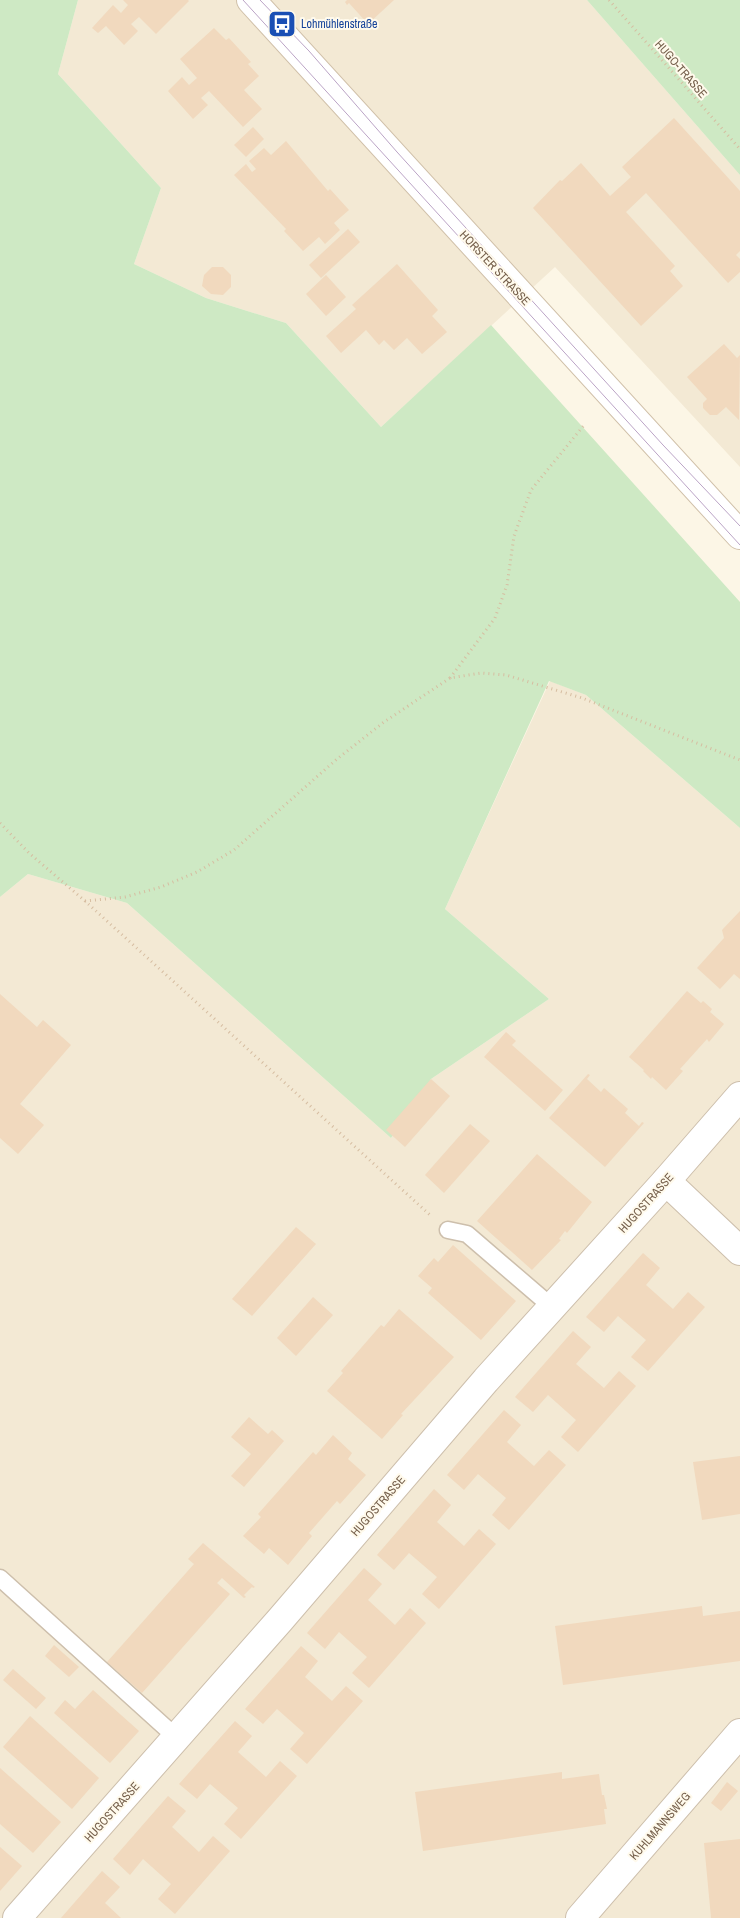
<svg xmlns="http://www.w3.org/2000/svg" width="740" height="1918" font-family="'Archivo Narrow',sans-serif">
<rect width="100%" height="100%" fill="#fcf6e6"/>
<!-- residential -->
<g fill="#f3e9d4">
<path d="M 78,0 L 587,0 L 740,175 L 740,467 L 555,267 L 381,427 L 286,323 L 206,298 L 134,264 L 161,188 L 58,74 Z"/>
<path d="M 550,681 L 586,695 L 740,828 L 740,1918 L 0,1918 L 0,897 L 28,874 L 127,903 L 391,1138 L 431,1079 L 549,999 L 445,909 Z"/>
</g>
<!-- green -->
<g fill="#cee9c4">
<path d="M 0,0 L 78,0 L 58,74 L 161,188 L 134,264 L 206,298 L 286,323 L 381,427 L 491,325 L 740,602 L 740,828 L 586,695 L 549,681 L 445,909 L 549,999 L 431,1079 L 391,1138 L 127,903 L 28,874 L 0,897 Z"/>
<path d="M 587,0 L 740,0 L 740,175 Z"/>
</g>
<!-- building -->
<g fill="#f1d9be">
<path d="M 123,0 L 188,0 L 189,1 L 156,34 L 139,17 L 131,24 L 138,31 L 124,45 L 106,26 L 98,33 L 92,28 L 113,5 L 121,13 L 128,5 Z"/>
<path d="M 347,0 L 394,0 L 368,24 L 349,3 L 347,5 L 345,2 Z"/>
<path d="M 214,28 L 226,40 L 229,38 L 251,62 L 248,64 L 259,76 L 244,90 L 262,109 L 243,127 L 209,91 L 201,98 L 208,105 L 193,119 L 168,91 L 182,77 L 189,85 L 197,78 L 180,59 Z"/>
<path d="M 674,118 L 740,191 L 740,251 L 736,255 L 740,259 L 740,272 L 728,283 L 646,193 L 626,212 L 675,266 L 670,271 L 683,286 L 641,326 L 533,208 L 560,180 L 562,181 L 581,163 L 610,196 L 631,177 L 622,167 Z"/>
<path d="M 253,127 L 264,139 L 246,157 L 234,145 Z"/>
<path d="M 286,141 L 328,191 L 330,189 L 349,210 L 334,223 L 340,230 L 325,244 L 319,237 L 303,251 L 284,231 L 286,229 L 234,175 L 246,164 L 252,172 L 256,169 L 249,161 L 264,148 L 271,155 Z"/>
<path d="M 348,229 L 360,242 L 321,278 L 309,265 Z"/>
<path d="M 397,264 L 438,310 L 432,316 L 447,332 L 422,354 L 407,338 L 394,350 L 384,340 L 379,345 L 366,330 L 341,353 L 326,336 L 356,309 L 352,305 Z"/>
<path d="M 212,267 L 223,267 L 231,275 L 231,287 L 223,295 L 211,294 L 202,286 L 204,275 Z"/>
<path d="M 326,275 L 346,297 L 326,316 L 306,294 Z"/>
<path d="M 724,344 L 737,358 L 740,355 L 739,420 L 726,407 L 717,415 L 710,415 L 703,408 L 703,403 L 707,399 L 687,377 Z"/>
<path d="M 740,911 L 740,979 L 734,974 L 720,989 L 697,968 L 724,938 L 722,930 Z"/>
<path d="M 687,991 L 701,1003 L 703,1001 L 712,1009 L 710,1012 L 724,1024 L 709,1042 L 707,1039 L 680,1069 L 683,1071 L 666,1090 L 652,1077 L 651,1079 L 643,1071 L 644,1070 L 629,1057 Z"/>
<path d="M 0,994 L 37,1027 L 43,1020 L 71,1045 L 20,1104 L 44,1125 L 18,1154 L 0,1138 Z"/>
<path d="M 506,1032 L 516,1041 L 512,1045 L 563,1090 L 545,1111 L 484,1057 Z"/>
<path d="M 588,1074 L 590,1075 L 587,1079 L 601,1092 L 604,1088 L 628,1109 L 625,1113 L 639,1126 L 642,1122 L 644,1123 L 605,1167 L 549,1118 Z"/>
<path d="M 431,1079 L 450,1096 L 405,1147 L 386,1130 Z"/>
<path d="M 470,1124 L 490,1141 L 444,1193 L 425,1175 Z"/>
<path d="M 537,1154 L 592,1202 L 567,1233 L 565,1231 L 559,1239 L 561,1240 L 532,1270 L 477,1221 Z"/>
<path d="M 296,1227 L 316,1244 L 252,1316 L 232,1299 Z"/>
<path d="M 453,1245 L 516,1301 L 481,1340 L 428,1293 L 432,1288 L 418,1276 L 434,1258 L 438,1262 Z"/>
<path d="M 643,1253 L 660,1268 L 646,1285 L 673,1309 L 688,1292 L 705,1307 L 648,1371 L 631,1357 L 646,1340 L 618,1316 L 604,1332 L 586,1317 Z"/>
<path d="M 313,1297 L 333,1315 L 296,1356 L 277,1338 Z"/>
<path d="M 399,1309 L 454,1357 L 401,1414 L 403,1415 L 382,1439 L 327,1391 L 343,1373 L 341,1371 L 381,1325 L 384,1327 Z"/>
<path d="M 573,1331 L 591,1347 L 576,1364 L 604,1388 L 619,1371 L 636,1386 L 578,1452 L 561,1437 L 576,1420 L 548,1395 L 533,1412 L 515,1397 Z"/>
<path d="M 504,1410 L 521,1425 L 507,1442 L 534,1466 L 549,1450 L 566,1465 L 509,1530 L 492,1515 L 506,1498 L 478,1474 L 464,1490 L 447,1475 Z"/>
<path d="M 249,1417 L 268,1434 L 272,1430 L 284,1441 L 244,1487 L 231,1476 L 251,1454 L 231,1437 Z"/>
<path d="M 333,1435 L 352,1453 L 348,1459 L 366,1475 L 340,1504 L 337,1501 L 309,1533 L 312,1536 L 288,1565 L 269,1548 L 264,1554 L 243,1536 L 261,1517 L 258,1514 L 313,1452 L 316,1455 Z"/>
<path d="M 740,1456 L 740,1514 L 702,1520 L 693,1462 Z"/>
<path d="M 434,1489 L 451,1505 L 437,1522 L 464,1546 L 479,1529 L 496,1544 L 439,1609 L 422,1594 L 437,1577 L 409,1553 L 394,1570 L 377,1555 Z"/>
<path d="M 203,1543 L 255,1587 L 253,1588 L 252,1587 L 244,1595 L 246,1597 L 244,1598 L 222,1578 L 217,1583 L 230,1594 L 142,1693 L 107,1662 L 194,1564 L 188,1559 Z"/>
<path d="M 364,1568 L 382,1584 L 368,1600 L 395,1625 L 410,1608 L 426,1623 L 369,1688 L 352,1673 L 367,1657 L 339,1632 L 325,1649 L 307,1633 Z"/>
<path d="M 702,1606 L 703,1616 L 740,1611 L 740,1661 L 563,1685 L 555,1626 Z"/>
<path d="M 54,1645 L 79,1667 L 69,1677 L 45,1656 Z"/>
<path d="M 301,1646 L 318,1661 L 305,1677 L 332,1701 L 346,1686 L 363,1701 L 307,1764 L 290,1749 L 304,1733 L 277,1709 L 263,1724 L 245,1709 Z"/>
<path d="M 13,1669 L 46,1698 L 36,1709 L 3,1680 Z"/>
<path d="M 93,1690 L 139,1731 L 110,1763 L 54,1713 L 65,1700 L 75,1709 Z"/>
<path d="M 30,1716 L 99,1778 L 72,1809 L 3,1747 Z"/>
<path d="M 235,1721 L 252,1736 L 238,1752 L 266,1777 L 280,1761 L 297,1776 L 241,1839 L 224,1824 L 238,1808 L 210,1784 L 197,1799 L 179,1784 Z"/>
<path d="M 0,1768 L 61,1822 L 33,1853 L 0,1824 Z"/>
<path d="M 562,1772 L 562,1779 L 599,1774 L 602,1795 L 604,1795 L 607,1809 L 604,1809 L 606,1824 L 423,1851 L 415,1792 Z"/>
<path d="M 727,1782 L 738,1791 L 721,1811 L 711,1803 Z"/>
<path d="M 168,1796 L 186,1811 L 172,1827 L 199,1852 L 213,1836 L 230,1851 L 175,1914 L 158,1899 L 171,1884 L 143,1859 L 130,1875 L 113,1859 Z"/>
<path d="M 740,1839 L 740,1918 L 711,1918 L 704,1843 Z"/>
<path d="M 0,1847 L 22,1866 L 0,1891 Z"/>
<path d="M 102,1871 L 120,1887 L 105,1903 L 121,1918 L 61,1918 Z"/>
</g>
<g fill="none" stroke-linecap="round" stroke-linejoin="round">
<defs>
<g id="lane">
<path d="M 448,1230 L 467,1234 L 552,1307"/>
<path d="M 0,1578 L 177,1738"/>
</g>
<g id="street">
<path d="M 666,1181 L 740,1251"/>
<path d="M 17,1918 L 280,1620 L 486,1380 L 666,1181 L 740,1096"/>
<path d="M 580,1918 L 740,1733"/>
</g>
<path id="secondary" d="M 251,0 L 740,535"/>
</defs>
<!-- lane casing -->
<use href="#lane" stroke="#cdbfac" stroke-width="19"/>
<!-- street casing -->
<use href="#street" stroke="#cdbfac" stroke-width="30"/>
<!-- secondary casing -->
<use href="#secondary" stroke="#d0c0a9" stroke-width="30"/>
<!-- path -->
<g stroke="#d6bda1" stroke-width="3" stroke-dasharray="1 4" stroke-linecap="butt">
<path d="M 609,0 L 740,149"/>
<path d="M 450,678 L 495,618 L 507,585 L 514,536 L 531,490 L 585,424"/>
<path d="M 0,823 L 29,853 L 85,901 L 430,1215"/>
<path d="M 85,901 L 125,897 L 161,887 L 197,872 L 234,850 L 337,759 L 384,722 L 450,678 L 481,673 L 506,675 L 582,698 L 740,760"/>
</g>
<!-- lane -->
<use href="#lane" stroke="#fff" stroke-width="16"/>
<!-- street -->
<use href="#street" stroke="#fff" stroke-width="28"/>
<!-- secondary -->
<use href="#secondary" stroke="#fff" stroke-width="28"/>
<!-- tram -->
<g stroke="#bba4c6" stroke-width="1">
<path d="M 243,0 L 740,545"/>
<path d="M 260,0 L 309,51 L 397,152 L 663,445 L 740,526"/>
</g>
</g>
<!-- icons -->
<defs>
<symbol id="bus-square" viewBox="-11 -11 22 22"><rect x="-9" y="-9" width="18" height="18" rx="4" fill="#1a4fb4" stroke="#fffaec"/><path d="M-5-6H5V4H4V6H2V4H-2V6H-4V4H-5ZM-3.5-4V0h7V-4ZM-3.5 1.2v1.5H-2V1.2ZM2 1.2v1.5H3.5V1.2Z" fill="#fff"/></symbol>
</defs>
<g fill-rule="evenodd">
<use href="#bus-square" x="266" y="8" width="32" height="32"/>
</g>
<g text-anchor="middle" stroke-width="4" stroke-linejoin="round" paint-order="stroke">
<!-- transit labels -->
<g font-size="12" fill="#164399" stroke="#fffaec" text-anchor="start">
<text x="301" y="28">Lohmühlenstraße</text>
</g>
<!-- street labels -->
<g font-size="12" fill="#755f4b" stroke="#fffaec">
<text transform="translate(681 69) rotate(49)" y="4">HUGO-TRASSE</text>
<text transform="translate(495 268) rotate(47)" y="4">HORSTER STRASSE</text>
<text transform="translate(646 1203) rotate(-48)" y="4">HUGOSTRASSE</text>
<text transform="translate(378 1506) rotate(-49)" y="4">HUGOSTRASSE</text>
<text transform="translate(112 1812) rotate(-48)" y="4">HUGOSTRASSE</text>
<text transform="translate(660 1826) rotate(-49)" y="4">KUHLMANNSWEG</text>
</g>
</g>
</svg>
